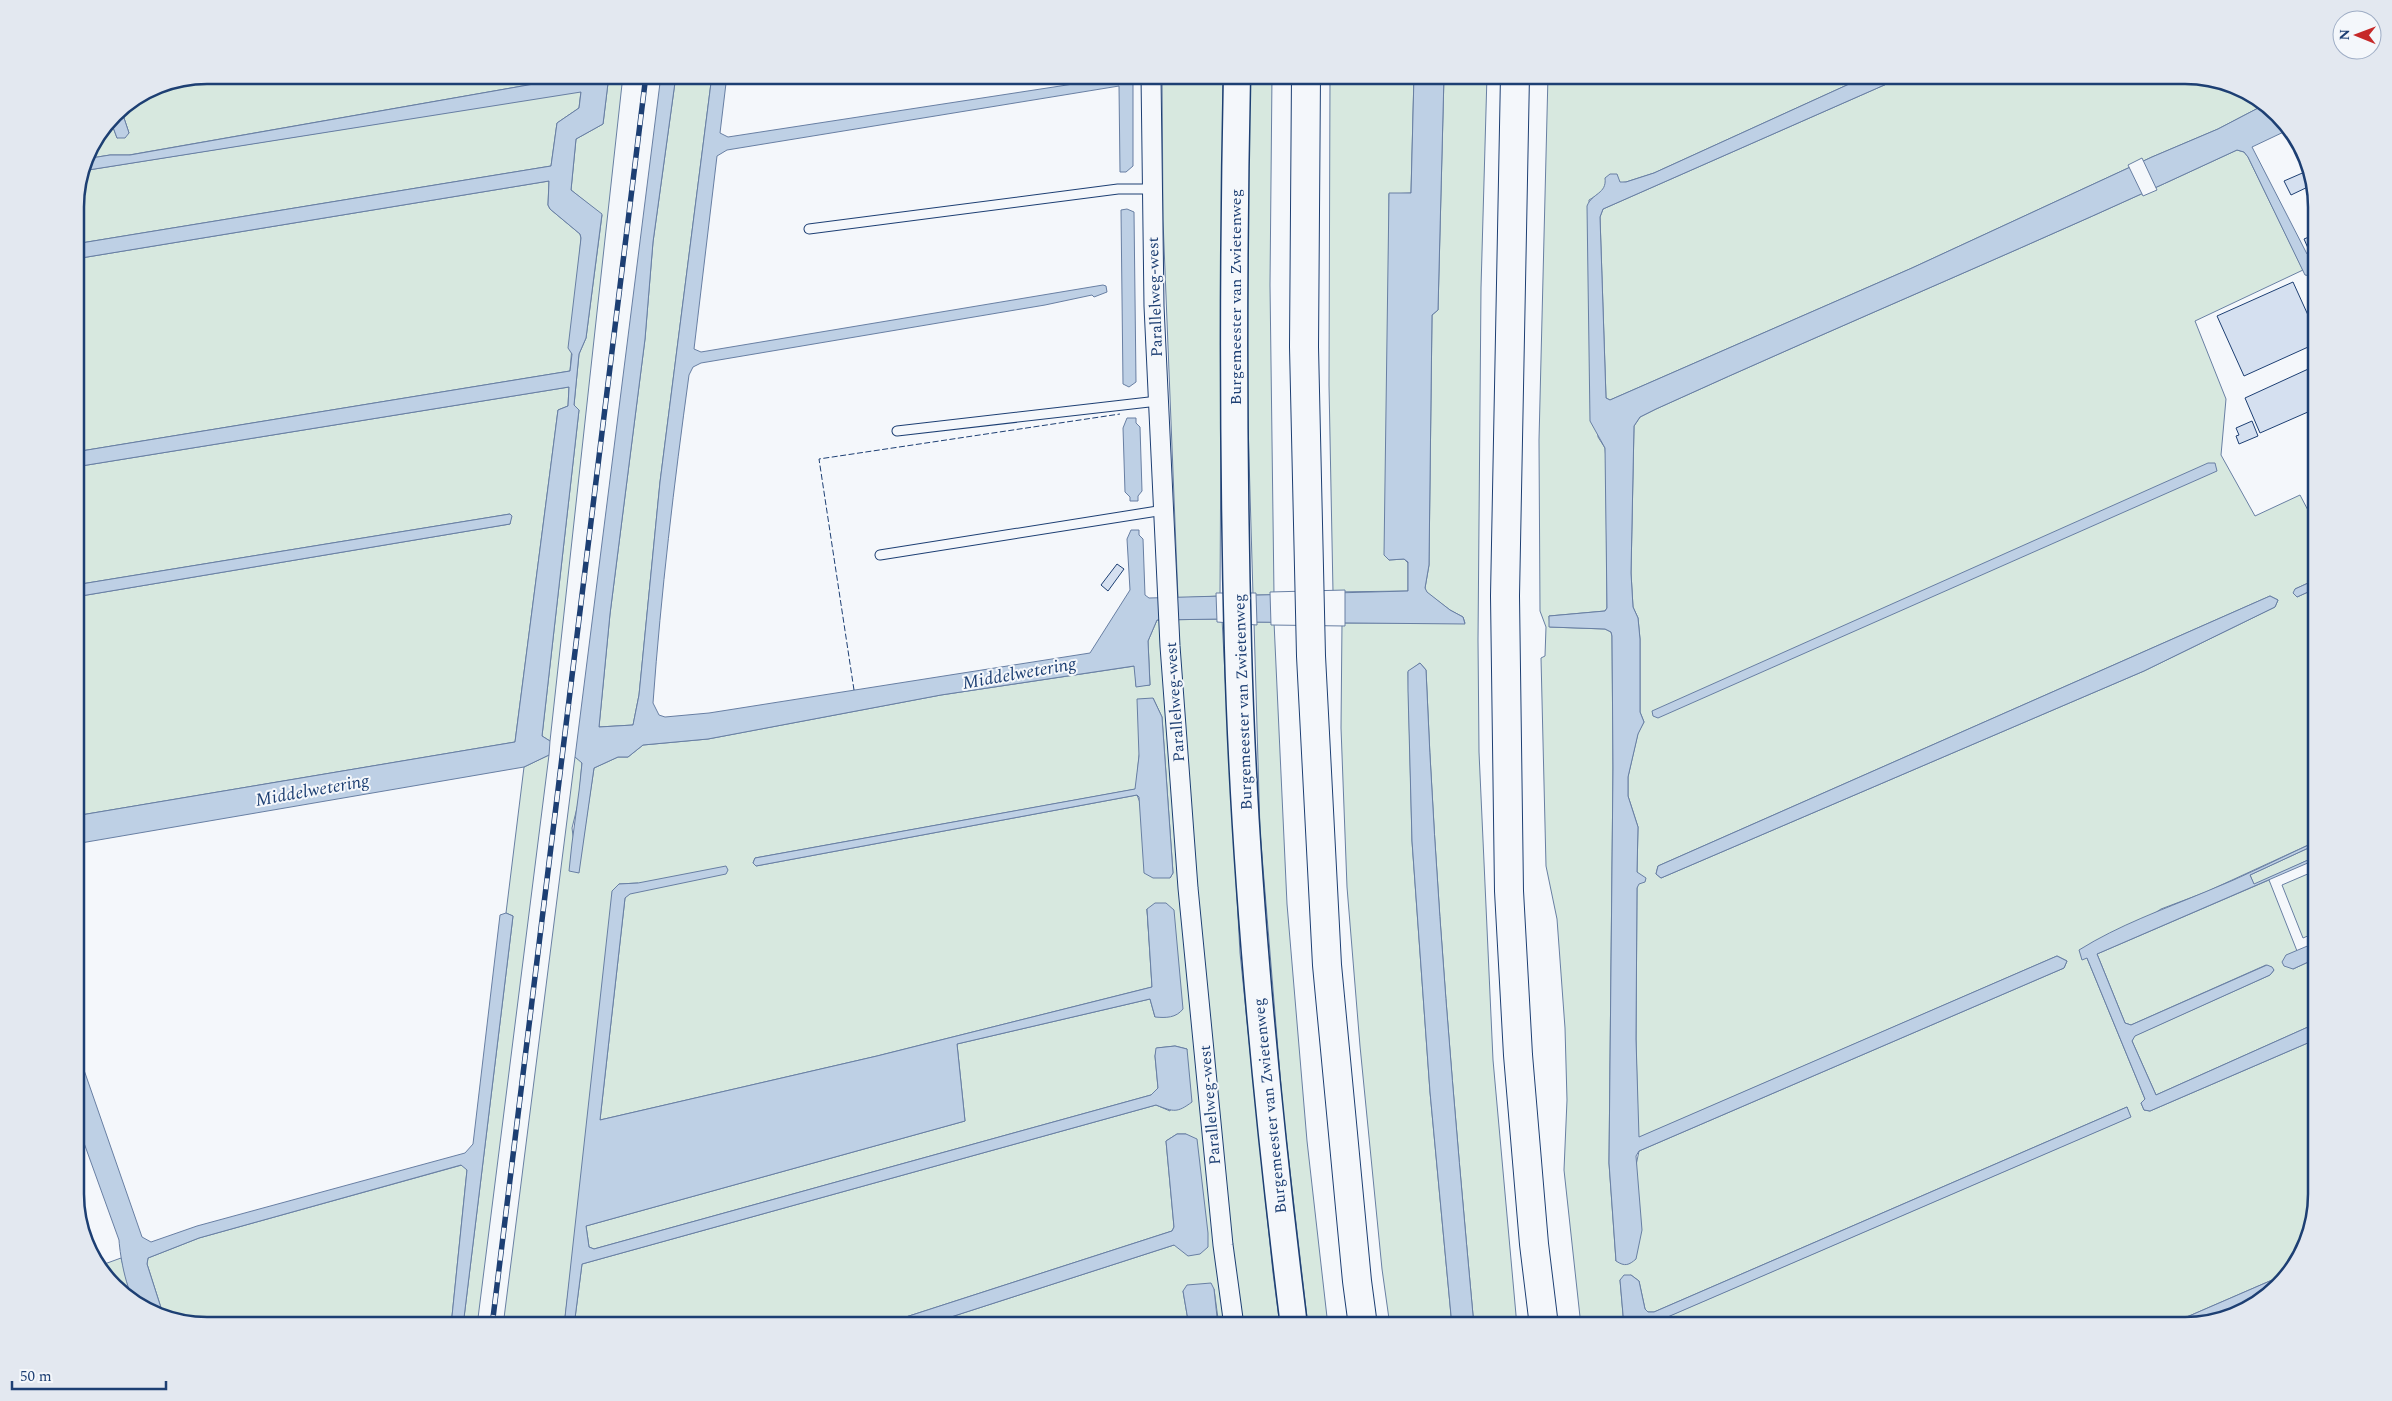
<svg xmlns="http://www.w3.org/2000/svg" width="2392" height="1401" font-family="Spectral,serif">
<rect width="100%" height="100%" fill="#f4f7fb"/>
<!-- green -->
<g fill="#d7e8df" stroke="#687fa3" fill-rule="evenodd">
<path d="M 207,75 L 585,75 L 129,155 L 110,155 L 85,159 L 110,119 L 117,138 L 129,133 L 121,109 L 157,85 Z"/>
<path d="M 609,75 L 623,75 L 550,741 L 542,736 L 579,410 L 574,405 L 579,354 L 586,338 L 602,215 L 571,190 L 576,139 L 603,124 Z"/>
<path d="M 676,75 L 712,75 L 660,482 L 639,695 L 633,725 L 599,727 L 610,614 L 645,339 L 653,242 Z"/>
<path d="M 1162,75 L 1223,75 L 1220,596 L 1178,598 L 1163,220 Z"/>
<path d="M 1249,75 L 1272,75 L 1270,285 L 1274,595 L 1253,595 L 1247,389 Z"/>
<path d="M 1330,75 L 1414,75 L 1411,193 L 1389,194 L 1389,560 L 1404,559 L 1408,563 L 1408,591 L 1333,592 L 1329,385 Z"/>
<path d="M 1444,75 L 1487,75 L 1481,288 L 1478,640 L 1479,752 L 1493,1060 L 1517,1326 L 1474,1326 C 1454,1108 1435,890 1426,670 L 1420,663 L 1408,672 L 1412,841 L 1430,1092 L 1452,1326 L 1390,1326 L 1382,1269 L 1360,1046 L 1347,887 L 1341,728 L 1342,623 L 1465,623 L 1463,617 L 1450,610 L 1426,592 L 1425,588 L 1429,565 L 1432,315 L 1438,310 Z"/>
<path d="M 1548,75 L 1869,75 L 1654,173 L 1626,182 L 1606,185 L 1602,192 L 1589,200 L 1598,437 L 1605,448 L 1606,460 L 1607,608 L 1605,611 L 1549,616 L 1550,627 L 1605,629 L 1611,632 L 1612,636 L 1613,768 L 1609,1163 L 1616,1261 L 1639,1151 L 2064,968 L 2067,961 L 2057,956 L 1638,1138 L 1636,1039 L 1637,888 L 1639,874 L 1637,872 L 1638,827 L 1628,796 L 1628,777 L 1638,733 L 1644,722 L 1640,712 L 1640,639 L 1638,618 L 1633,607 L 1631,573 L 1634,426 L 1640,417 L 1656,409 C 1849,321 2045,240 2237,150 L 2244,152 L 2248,157 L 2303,270 L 2195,321 L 2226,399 L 2221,455 L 2255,516 L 2300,495 L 2311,516 L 2317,514 L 2317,579 L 2295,589 L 2297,597 L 2317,588 L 2317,841 L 2206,892 L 2161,909 L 2087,958 L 2145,1099 L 2141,1103 L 2144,1110 L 2150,1111 L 2317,1039 L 2317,1194 L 2299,1260 L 2286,1274 L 2166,1326 L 1652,1326 L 1655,1322 L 2130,1117 L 2127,1107 L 1654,1312 L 1647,1312 L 1645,1309 L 1639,1281 L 1631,1275 L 1620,1280 L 1624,1326 L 1581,1326 L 1564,1170 L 1567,1100 L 1565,1028 L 1557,919 L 1546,866 L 1541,658 L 1545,656 L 1546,627 L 1540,611 L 1539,440 ZM 2270,596 L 2278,600 L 2275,607 L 2144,671 L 1661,878 L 1656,874 L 1658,866 Z"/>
<path d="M 1907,75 L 2185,75 L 2251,93 L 2264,105 L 2218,129 L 2152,157 L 1912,268 L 1610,400 L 1606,398 L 1600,217 L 1603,209 Z"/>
<path d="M 581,91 L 579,108 L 557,123 L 551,166 L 75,244 L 75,199 L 82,171 Z"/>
<path d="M 549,181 L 548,205 L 550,209 L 580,234 L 581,238 L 570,371 L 75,452 L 75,259 Z"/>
<path d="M 569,387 L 568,406 L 558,410 L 515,742 L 75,816 L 75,597 L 510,524 L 510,514 L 75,585 L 75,467 Z"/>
<path d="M 1222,619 L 1240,953 L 1273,1273 L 1280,1326 L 1219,1326 L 1214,1289 L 1183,1291 L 1189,1326 L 923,1326 L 1174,1245 L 1186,1134 L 1177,1134 L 1166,1141 L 1174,1227 L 1172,1231 L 878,1326 L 574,1326 L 582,1264 L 1156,1105 L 1170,1111 L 1187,1049 L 1175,1046 L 1157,1048 L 1155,1056 L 1158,1088 L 1151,1095 L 594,1249 L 589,1247 L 586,1226 L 965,1121 L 957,1044 L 1150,999 L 1155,1017 L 1147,909 L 1152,987 L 877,1056 L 600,1120 L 625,898 L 638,883 L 619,884 L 564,1326 L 503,1326 L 575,757 L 582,762 L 579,800 L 572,828 L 578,873 L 594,768 L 618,757 L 628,757 L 643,745 L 708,739 L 941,695 L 1135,666 L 1136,686 L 1150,685 L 1148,641 L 1157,620 ZM 1153,698 L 1162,717 L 1173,873 L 1170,878 L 1137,795 L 756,866 L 753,863 L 755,858 L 1136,789 L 1139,756 Z"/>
<path d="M 1254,622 L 1274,622 L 1287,904 L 1307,1141 L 1328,1326 L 1308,1326 L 1283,1111 L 1260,831 Z"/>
<path d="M 549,755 L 477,1326 L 463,1326 L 513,916 L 506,913 L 524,767 Z"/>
<path d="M 2317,844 L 2317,856 L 2254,885 L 2250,875 Z"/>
<path d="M 2317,870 L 2317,932 L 2303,938 L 2282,885 Z"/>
<path d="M 2269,880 L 2297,951 L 2286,956 L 2293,969 L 2317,958 L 2317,1023 L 2156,1095 L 2132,1041 L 2134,1036 L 2270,975 L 2274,970 L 2266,965 L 2131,1025 L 2125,1023 L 2097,954 Z"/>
<path d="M 462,1165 L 467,1170 L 451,1326 L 207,1326 L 163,1314 L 147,1264 L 148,1258 L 199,1238 Z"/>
<path d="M 121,1258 L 133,1300 L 99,1266 Z"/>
</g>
<!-- water -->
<g fill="#bed0e5" stroke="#687fa3">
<path d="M 585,75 L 609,75 L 603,124 L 576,139 L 571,190 L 602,214 L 586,338 L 579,354 L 574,405 L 579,410 L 542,736 L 550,741 L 549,755 L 524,767 L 75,844 L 75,816 L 515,742 L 558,410 L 568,406 L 569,387 L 75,467 L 75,452 L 570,371 L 572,354 L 568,348 L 581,238 L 580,234 L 550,209 L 548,205 L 549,181 L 75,259 L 75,244 L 551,166 L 557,123 L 579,108 L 581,92 L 82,171 L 85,159 L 110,155 L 130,155 Z"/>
<path d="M 661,75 L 676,75 L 653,242 L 645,339 L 610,614 L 599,727 L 633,725 L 639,695 L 660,482 L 712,75 L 727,75 L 720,133 L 728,137 L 1119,77 L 1120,75 L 1133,75 L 1133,166 L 1126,172 L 1120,172 L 1119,86 L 727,150 L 717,156 L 694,349 L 701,352 L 1103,285 L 1106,286 L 1107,292 L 1094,297 L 1092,295 L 1045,305 L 701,363 L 693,367 L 689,375 C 674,484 661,593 653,703 L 659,715 L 665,717 L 709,713 L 1090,653 L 1130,590 L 1127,539 L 1131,530 L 1139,530 L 1139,535 L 1143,539 L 1145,595 L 1149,598 L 1408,591 L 1408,562 L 1404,559 L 1389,560 L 1384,555 L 1389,193 L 1411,193 L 1414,75 L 1444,75 L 1438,310 L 1432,315 L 1429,565 L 1425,588 L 1427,592 L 1450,610 L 1463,617 L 1465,624 L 1243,622 L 1222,619 L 1157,620 L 1148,641 L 1150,685 L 1136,687 L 1134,666 L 941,695 L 708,739 L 643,745 L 628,757 L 618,757 L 594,768 L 579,873 L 569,871 C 572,835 579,799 582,763 L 575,757 Z"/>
<path d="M 1869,75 L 1907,75 L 1603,209 L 1600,217 L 1606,398 L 1610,400 L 1912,268 L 2152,157 L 2218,129 L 2264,105 L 2290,129 L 2252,147 L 2307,254 L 2310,257 L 2317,256 L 2317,274 L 2310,276 L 2305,275 L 2248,157 L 2244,152 L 2237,150 C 2045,240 1849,321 1656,409 L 1640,417 L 1634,426 L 1631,573 L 1633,607 L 1638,618 L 1640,639 L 1640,712 L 1644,722 L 1638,734 L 1628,777 L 1628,796 L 1638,827 L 1637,872 L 1646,878 L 1645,882 L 1639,884 L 1637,888 L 1636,1039 L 1639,1137 L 2057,956 L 2067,961 L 2064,968 L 1639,1151 L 1636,1156 L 1642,1230 L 1636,1259 C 1629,1265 1625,1267 1616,1261 L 1609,1163 L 1613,768 L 1612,636 L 1611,632 L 1605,629 L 1549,627 L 1549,616 L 1605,611 L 1607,608 L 1605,448 L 1590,421 L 1587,206 C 1592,193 1607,194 1605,178 L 1610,174 L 1617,174 L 1620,182 L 1626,182 L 1654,173 Z"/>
<path d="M 121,109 L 129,133 L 125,138 L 117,138 L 110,119 Z"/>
<path d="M 1127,209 L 1134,212 L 1136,382 L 1129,387 L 1123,384 L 1121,210 Z"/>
<path d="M 1127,418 L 1136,418 L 1136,423 L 1140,427 L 1142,491 L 1138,496 L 1138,501 L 1130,501 L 1130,497 L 1125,492 L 1123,428 Z"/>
<path d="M 2208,463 L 2215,463 L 2217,471 L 1658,718 L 1653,716 L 1652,711 Z"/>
<path d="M 510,514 L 512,516 L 510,524 L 75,597 L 75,585 Z"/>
<path d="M 2317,579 L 2317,588 L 2297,597 L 2293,593 L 2295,589 Z"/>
<path d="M 2270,596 L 2278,600 L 2275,607 L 2144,671 L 1661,878 L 1656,874 L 1658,866 Z"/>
<path d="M 1420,663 L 1426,670 C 1435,889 1454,1108 1474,1326 L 1452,1326 L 1430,1092 L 1412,841 L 1408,691 L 1408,671 Z"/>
<path d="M 1153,698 L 1162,717 L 1173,873 L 1170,878 L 1153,878 L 1144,873 L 1139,797 L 1137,795 L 756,866 L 753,863 L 755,858 L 1135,789 L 1139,756 L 1137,699 Z"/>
<path d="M 2317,841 L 2317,844 L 2250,875 L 2254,884 L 2317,856 L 2317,859 L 2097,954 L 2125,1023 L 2131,1025 L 2267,965 L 2272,967 L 2274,970 L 2270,975 L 2135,1036 L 2132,1041 L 2156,1095 L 2317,1023 L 2317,1039 L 2150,1111 L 2144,1110 L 2141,1103 L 2145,1099 L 2087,958 L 2082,960 L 2079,950 C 2119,925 2162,910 2205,892 C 2243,877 2280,858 2317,841 Z"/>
<path d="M 726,866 L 728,870 L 726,874 L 630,894 L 625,898 L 600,1120 L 877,1056 L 1152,987 L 1147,909 L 1155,903 L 1166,903 L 1174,910 L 1183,1009 C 1176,1018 1166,1018 1155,1017 L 1150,999 L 957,1044 L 965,1121 L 586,1226 L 589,1247 L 594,1249 L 1151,1095 L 1158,1088 L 1155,1056 L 1156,1048 L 1175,1046 L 1187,1049 L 1192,1102 C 1177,1113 1174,1112 1156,1105 L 582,1264 L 574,1326 L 564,1326 L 612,891 L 619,884 L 638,883 Z"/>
<path d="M 506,913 L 513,916 L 463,1326 L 451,1326 L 467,1170 L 461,1165 L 199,1238 L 148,1258 L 147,1264 L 163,1314 C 156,1312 146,1312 140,1307 C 127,1298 120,1256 119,1240 L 75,1118 L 75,1054 L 84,1070 L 142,1237 L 151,1242 L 197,1226 L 465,1153 L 473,1144 L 500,915 Z"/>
<path d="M 2317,942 L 2317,958 L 2293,969 L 2284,966 L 2282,962 L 2286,955 Z"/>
<path d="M 2127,1107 L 2131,1117 L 1656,1322 L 1652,1326 L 1624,1326 L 1620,1280 L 1624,1275 L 1631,1275 L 1639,1281 L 1645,1309 L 1648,1312 L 1654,1312 Z"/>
<path d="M 1177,1134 L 1186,1134 L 1197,1139 L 1208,1233 L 1208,1247 L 1200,1254 L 1188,1256 L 1174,1245 L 923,1326 L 878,1326 L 1172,1231 L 1174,1227 L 1166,1141 Z"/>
<path d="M 2286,1274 L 2251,1308 L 2185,1326 L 2166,1326 Z"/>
<path d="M 1211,1283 L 1214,1289 L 1218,1326 L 1189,1326 L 1183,1291 L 1187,1285 Z"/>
</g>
<!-- pier -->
<g fill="#f4f7fb" stroke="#687fa3">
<path d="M 2142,158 L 2157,190 L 2143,196 L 2128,165 Z"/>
<path d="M 1345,590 L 1345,626 L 1271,625 L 1270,592 Z"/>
<path d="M 1216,593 L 1256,593 L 1257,625 L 1217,622 Z"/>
</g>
<!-- building -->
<g fill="#d5e0f0" stroke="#1d3f73">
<path d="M 988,75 L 1043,75 L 989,84 Z"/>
<path d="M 2307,171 L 2312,185 L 2291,195 L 2284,181 Z"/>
<path d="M 2316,234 L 2317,253 L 2311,255 L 2304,239 Z"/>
<path d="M 2293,282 L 2317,335 L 2317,343 L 2244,376 L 2217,316 Z"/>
<path d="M 2317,365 L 2317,408 L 2260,433 L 2245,398 Z"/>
<path d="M 2252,421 L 2258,436 L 2239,444 L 2236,436 L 2239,435 L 2236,428 Z"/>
<path d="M 1117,564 L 1124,569 L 1108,591 L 1101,585 Z"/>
</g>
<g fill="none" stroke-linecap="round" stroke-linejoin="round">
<defs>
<g id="lane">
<path d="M 809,229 L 1118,189 L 1152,189"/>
<path d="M 897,431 L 1158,401"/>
<path d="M 880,555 L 1164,510"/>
</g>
<path id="street" d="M 1151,75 L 1154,306 L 1170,646 L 1188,888 L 1223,1245 L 1234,1326"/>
<path id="secondary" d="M 1237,75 C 1233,266 1233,457 1238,648 C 1244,875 1266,1101 1294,1326"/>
<g id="highway">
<path d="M 1306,75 L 1304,347 L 1311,656 L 1327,965 L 1357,1281 L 1363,1326"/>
<path d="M 1515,75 L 1505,596 L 1509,891 L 1518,1055 L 1534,1244 L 1544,1326"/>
</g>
</defs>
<!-- lane casing -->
<use href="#lane" stroke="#1d3f73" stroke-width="11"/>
<!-- street casing -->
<use href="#street" stroke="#1d3f73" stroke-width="21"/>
<!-- secondary casing -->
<use href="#secondary" stroke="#1d3f73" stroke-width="29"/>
<!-- highway casing -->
<use href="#highway" stroke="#1d3f73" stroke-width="30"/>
<!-- lane -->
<use href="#lane" stroke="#f4f7fb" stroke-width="9"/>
<!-- street -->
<use href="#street" stroke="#f4f7fb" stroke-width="19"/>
<!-- secondary -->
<use href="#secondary" stroke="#f4f7fb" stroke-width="26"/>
<!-- highway -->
<use href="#highway" stroke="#f4f7fb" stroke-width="28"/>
<defs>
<path id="rail" d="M 492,1326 L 646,75"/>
</defs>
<!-- rail casing -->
<use href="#rail" stroke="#1d3f73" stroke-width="5.5"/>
<!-- rail -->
<use href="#rail" stroke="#f4f7fb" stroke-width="4" stroke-dasharray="11" stroke-linecap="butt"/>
<!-- fence -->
<path stroke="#1d3f73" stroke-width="1" stroke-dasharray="6 2.5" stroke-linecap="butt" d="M 854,690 L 819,459 L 1120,414"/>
</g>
<g text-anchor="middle" stroke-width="4" stroke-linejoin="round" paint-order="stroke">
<!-- street labels -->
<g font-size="16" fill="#1d3f73" stroke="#f4f7fb">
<text transform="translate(1154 297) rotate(-92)" y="6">Parallelweg-west</text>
<text transform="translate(1235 297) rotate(-90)" y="6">Burgemeester van Zwietenweg</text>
<text transform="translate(1174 702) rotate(-94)" y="6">Parallelweg-west</text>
<text transform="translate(1242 702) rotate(-92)" y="6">Burgemeester van Zwietenweg</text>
<text transform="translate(1209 1105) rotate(-95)" y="6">Parallelweg-west</text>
<text transform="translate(1269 1106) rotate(-96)" y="6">Burgemeester van Zwietenweg</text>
</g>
<!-- water labels -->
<g font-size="18" font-style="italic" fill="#1d3f73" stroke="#f4f7fb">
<text transform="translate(1019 673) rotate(-10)" y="6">Middelwetering</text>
<text transform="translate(312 790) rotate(-10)" y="6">Middelwetering</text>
</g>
</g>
<!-- crop -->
<path d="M0 0H2392V1401H0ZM207 84H2185A123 123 0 0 1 2308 207V1194A123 123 0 0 1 2185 1317H207A123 123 0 0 1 84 1194V207A123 123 0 0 1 207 84Z" fill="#e3e8f0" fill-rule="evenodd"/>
<path fill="none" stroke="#1d3f73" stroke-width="2.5" d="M207 84H2185A123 123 0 0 1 2308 207V1194A123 123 0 0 1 2185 1317H207A123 123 0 0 1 84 1194V207A123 123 0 0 1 207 84Z"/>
<!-- north arrow -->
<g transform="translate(2357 35) rotate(271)"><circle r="24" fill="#f4f7fb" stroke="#9eadc5"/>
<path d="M0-4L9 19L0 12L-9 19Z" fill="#c62828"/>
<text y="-8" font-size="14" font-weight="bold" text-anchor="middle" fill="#1d3f73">N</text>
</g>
<!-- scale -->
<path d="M12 1381v8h154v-8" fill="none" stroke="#1d3f73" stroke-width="2.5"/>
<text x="20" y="1381" font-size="15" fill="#1d3f73" stroke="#f4f7fb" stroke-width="4" paint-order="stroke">50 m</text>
</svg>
